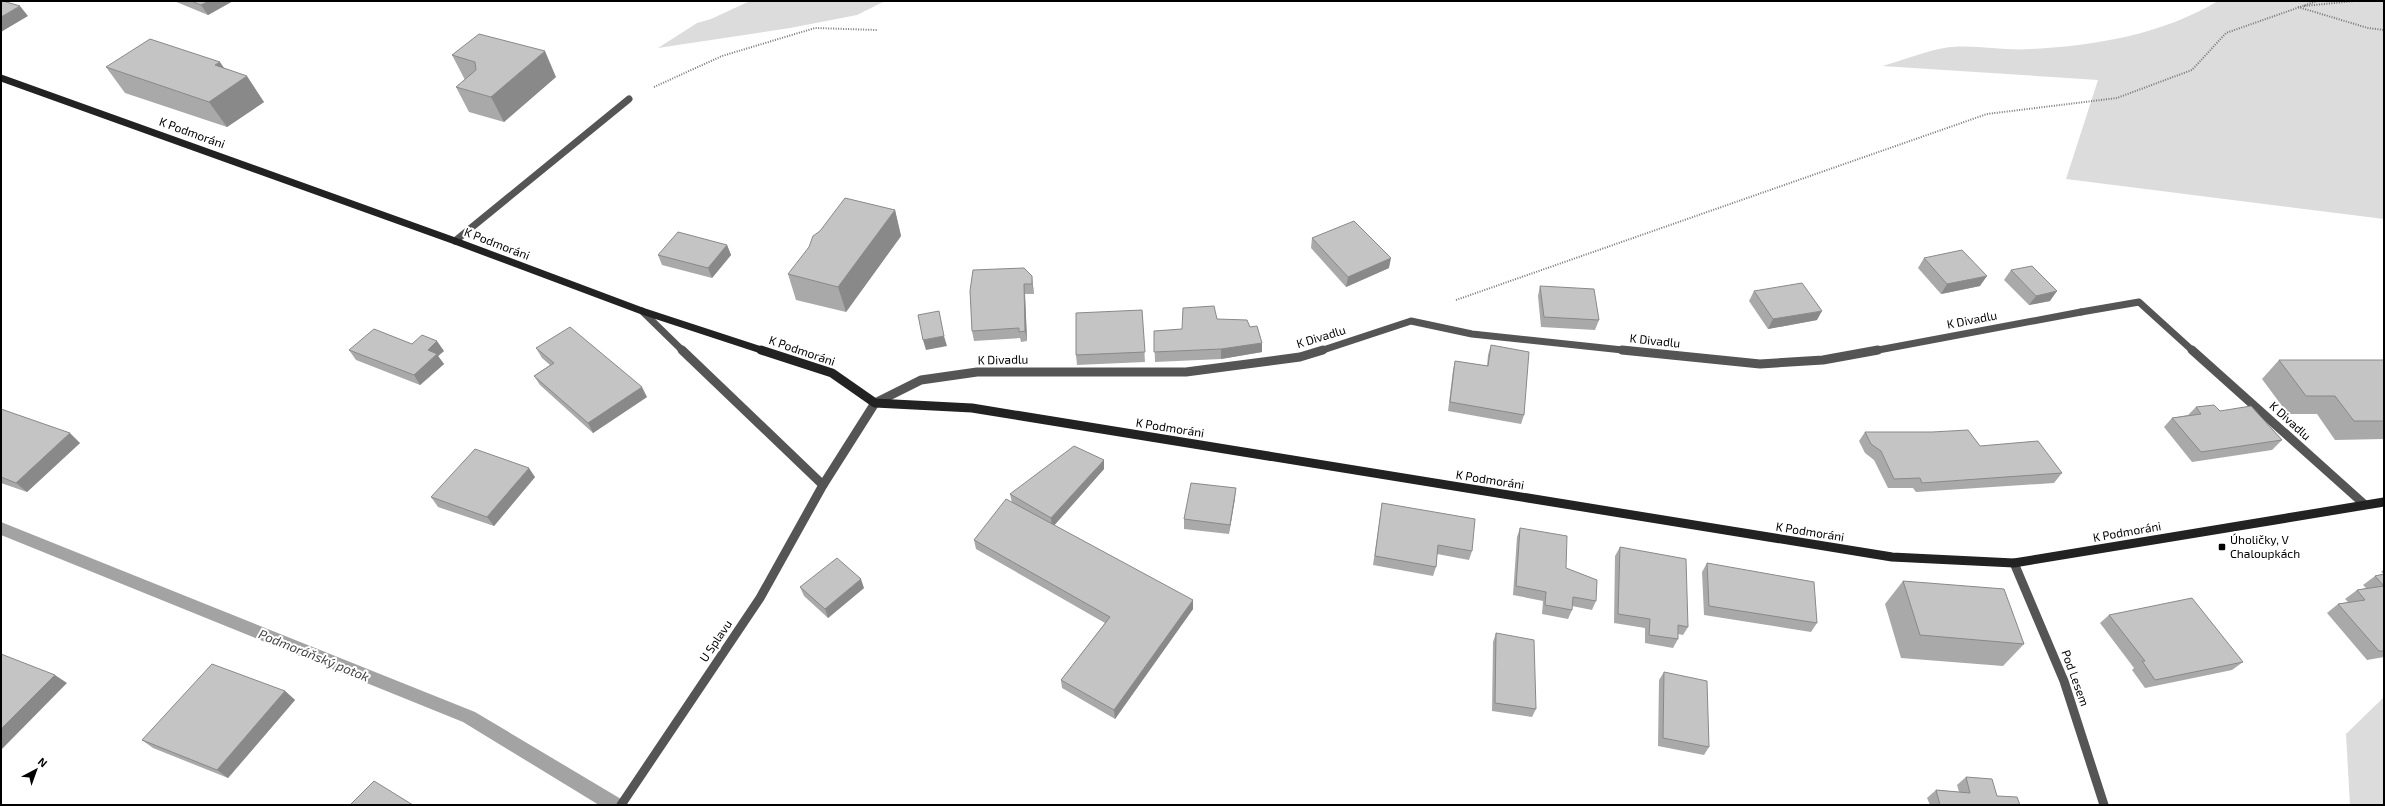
<svg xmlns="http://www.w3.org/2000/svg" width="2385" height="806" font-family="'Exo 2',sans-serif">
<rect width="100%" height="100%" fill="#fff"/>
<!-- green -->
<g fill="#dcdcdc">
<path d="M 750,1 L 885,1 L 857,15 L 790,28 L 658,48 L 697,23 L 711,19 Z"/>
<path d="M 2218,1 L 2384,1 L 2384,219 L 2066,179 L 2098,80 L 1882,66 C 1902,61 1933,48 1952,47 C 1979,45 2005,51 2031,49 C 2095,46 2163,34 2218,1 Z"/>
<path d="M 2384,697 L 2384,805 L 2350,805 L 2346,734 Z"/>
</g>
<g fill="none" stroke-linecap="round" stroke-linejoin="round">
<!-- stream -->
<path fill="#a3a3a3" fill-rule="evenodd" d="M 1,522 L 475,712 L 621,799 L 624,805 L 599,805 L 463,722 L 1,535 Z"/>
<!-- path -->
<g stroke="#777" stroke-width="2" stroke-dasharray="1 1.5" stroke-linecap="butt">
<path d="M 2304,6 L 2354,1"/>
<path d="M 2298,7 L 2368,28 L 2384,30"/>
<path d="M 654,87 L 722,56 L 815,28 L 877,30"/>
<path d="M 1456,300 L 1987,114 L 2117,98 L 2192,70 L 2226,33 L 2317,1"/>
</g>
<!-- lane-far1 -->
<path stroke="#555" stroke-width="7" d="M 2081,312 L 2139,302 L 2193,351"/>
<!-- lane -->
<path stroke="#555" stroke-width="9" d="M 2192,350 L 2364,504"/>
<!-- street-far1 -->
<g stroke="#555" stroke-width="7">
<path d="M 455,241 L 629,99"/>
<path d="M 642,311 L 683,351"/>
<path d="M 1320,351 L 1411,321 L 1472,334 L 1632,351"/>
<path d="M 1873,351 L 2081,312"/>
</g>
<!-- street -->
<g stroke="#555" stroke-width="9">
<path d="M 682,350 L 823,485"/>
<path d="M 1622,350 L 1760,364 L 1823,360 L 1878,350"/>
<path d="M 2014,563 L 2064,681 L 2104,805"/>
<path d="M 621,805 L 760,598 L 823,485 L 875,403 L 921,380 L 977,372 L 1186,372 L 1300,357 L 1323,350"/>
</g>
<!-- secondary-far1 -->
<path stroke="#222" stroke-width="7" d="M 1,78 L 455,241 L 642,311 L 764,351"/>
<!-- secondary -->
<path stroke="#222" stroke-width="9" d="M 761,350 L 832,373 L 875,403 L 972,408 L 1892,557 L 2014,563 L 2384,502"/>
</g>
<!-- wall -->
<g fill="#a9a9a9">
<path d="M 174,1 L 233,1 L 208,15 Z"/>
<path d="M 452,55 L 556,77 L 504,122 L 469,112 L 456,87 L 465,80 Z"/>
<path d="M 106,67 L 224,68 L 264,102 L 227,127 L 125,93 Z"/>
<path d="M 895,210 L 901,236 L 846,312 L 796,300 L 788,274 Z"/>
<path d="M 1312,238 L 1389,268 L 1346,287 L 1311,248 Z"/>
<path d="M 727,245 L 731,255 L 712,278 L 662,265 L 658,255 Z"/>
<path d="M 1924,258 L 1980,286 L 1941,294 L 1918,268 Z"/>
<path d="M 1024,268 L 1033,286 L 1034,294 L 1025,294 L 1027,341 L 1021,342 L 1020,338 L 974,341 L 972,331 Z"/>
<path d="M 2011,270 L 2050,301 L 2029,305 L 2004,280 Z"/>
<path d="M 1540,286 L 1599,320 L 1595,330 L 1541,327 L 1538,296 Z"/>
<path d="M 1754,291 L 1817,320 L 1768,329 L 1749,301 Z"/>
<path d="M 1142,310 L 1145,362 L 1077,365 L 1076,355 Z"/>
<path d="M 1217,319 L 1250,327 L 1262,343 L 1262,352 L 1221,359 L 1155,362 L 1154,331 L 1182,329 Z"/>
<path d="M 1491,345 L 1524,415 L 1521,424 L 1448,411 L 1453,370 L 1455,361 L 1487,366 L 1488,355 Z"/>
<path d="M 536,348 L 647,397 L 593,433 L 540,385 L 534,376 L 550,365 L 542,358 Z"/>
<path d="M 349,350 L 444,351 L 438,356 L 444,364 L 420,385 L 356,360 Z"/>
<path d="M 2279,360 L 2384,360 L 2384,439 L 2335,440 L 2317,414 L 2288,414 L 2262,379 Z"/>
<path d="M 2196,407 L 2220,411 L 2282,440 L 2272,450 L 2192,462 L 2164,427 L 2172,418 L 2188,415 Z"/>
<path d="M 1,409 L 80,443 L 27,492 L 1,483 Z"/>
<path d="M 1865,432 L 1980,446 L 2062,473 L 2054,483 L 1916,492 L 1913,488 L 1888,488 L 1874,460 L 1865,453 L 1859,441 Z"/>
<path d="M 1104,469 L 1054,525 L 1193,609 L 1115,719 L 1062,688 L 1061,680 L 1105,623 L 976,549 L 974,540 L 1012,503 L 1010,494 Z"/>
<path d="M 535,477 L 494,526 L 438,507 L 431,497 Z"/>
<path d="M 1235,498 L 1229,534 L 1184,529 L 1184,519 Z"/>
<path d="M 1382,503 L 1472,551 L 1469,560 L 1437,554 L 1436,567 L 1433,576 L 1373,565 Z"/>
<path d="M 1520,528 L 1566,568 L 1596,601 L 1592,610 L 1572,606 L 1572,610 L 1568,619 L 1542,614 L 1543,601 L 1513,595 L 1517,537 Z"/>
<path d="M 1620,547 L 1688,627 L 1683,635 L 1678,634 L 1678,639 L 1673,648 L 1645,643 L 1645,628 L 1614,623 L 1615,556 Z"/>
<path d="M 1707,563 L 1817,623 L 1811,632 L 1704,615 L 1702,572 Z"/>
<path d="M 2384,569 L 2384,657 L 2367,660 L 2327,613 L 2338,604 L 2348,602 L 2345,599 L 2357,590 L 2366,588 L 2363,585 L 2375,576 L 2384,574 L 2381,572 Z"/>
<path d="M 1903,581 L 2024,644 L 2003,666 L 1901,658 L 1885,604 Z"/>
<path d="M 800,587 L 864,588 L 828,618 L 804,596 Z"/>
<path d="M 2109,615 L 2243,662 L 2232,670 L 2145,688 L 2132,670 L 2134,668 L 2100,623 Z"/>
<path d="M 1496,633 L 1536,709 L 1532,717 L 1492,711 L 1493,642 Z"/>
<path d="M 1664,672 L 1709,747 L 1704,755 L 1658,746 L 1659,680 Z"/>
<path d="M 285,691 L 295,700 L 228,778 L 153,748 L 142,740 Z"/>
<path d="M 1966,777 L 1997,796 L 2020,805 L 1930,805 L 1927,798 L 1936,790 L 1959,792 L 1957,785 Z"/>
</g>
<!-- shaded-wall -->
<g fill="#898989">
<path d="M 209,1 L 233,1 L 208,15 L 201,5 Z"/>
<path d="M 20,6 L 28,16 L 1,32 L 1,17 Z"/>
<path d="M 545,51 L 556,77 L 504,122 L 491,97 Z"/>
<path d="M 220,62 L 235,84 L 247,76 L 264,102 L 227,127 L 209,102 L 215,65 Z"/>
<path d="M 895,210 L 901,236 L 846,312 L 838,287 Z"/>
<path d="M 727,245 L 731,255 L 712,278 L 708,268 Z"/>
<path d="M 1391,258 L 1389,268 L 1346,287 L 1348,277 Z"/>
<path d="M 1032,276 L 1033,286 L 1034,294 L 1032,284 Z"/>
<path d="M 1987,276 L 1980,286 L 1941,294 L 1947,284 Z"/>
<path d="M 1024,284 L 1025,294 L 1027,341 L 1025,331 Z"/>
<path d="M 2057,291 L 2050,301 L 2029,305 L 2036,296 Z"/>
<path d="M 1822,311 L 1817,320 L 1768,329 L 1773,319 Z"/>
<path d="M 944,336 L 947,346 L 926,350 L 923,340 Z"/>
<path d="M 437,341 L 444,351 L 438,356 L 444,364 L 420,385 L 414,375 L 428,350 Z"/>
<path d="M 1262,343 L 1262,352 L 1221,359 L 1221,349 Z"/>
<path d="M 642,387 L 647,397 L 593,433 L 588,423 Z"/>
<path d="M 70,433 L 80,443 L 27,492 L 16,483 Z"/>
<path d="M 1104,460 L 1104,469 L 1052,528 L 1051,518 Z"/>
<path d="M 529,468 L 535,477 L 494,526 L 487,517 Z"/>
<path d="M 1236,488 L 1235,498 L 1229,534 L 1230,525 Z"/>
<path d="M 861,579 L 864,588 L 828,618 L 825,609 Z"/>
<path d="M 1193,600 L 1193,609 L 1115,719 L 1114,710 Z"/>
<path d="M 55,675 L 67,683 L 1,750 L 1,729 Z"/>
<path d="M 285,691 L 295,700 L 228,778 L 217,770 Z"/>
</g>
<!-- building -->
<g fill="#c4c4c4" stroke="#898989">
<path d="M 1,1 L 3,1 L 20,6 L 1,17 Z"/>
<path d="M 191,1 L 209,1 L 201,5 Z"/>
<path d="M 479,34 L 545,51 L 491,97 L 456,87 L 476,70 L 475,62 L 452,55 Z"/>
<path d="M 150,39 L 220,62 L 215,65 L 247,76 L 209,102 L 106,67 Z"/>
<path d="M 845,198 L 895,210 L 838,287 L 788,274 L 809,247 L 813,236 L 820,231 Z"/>
<path d="M 1354,221 L 1391,258 L 1348,277 L 1312,238 Z"/>
<path d="M 678,232 L 727,245 L 708,268 L 658,255 Z"/>
<path d="M 1962,250 L 1987,276 L 1947,284 L 1924,258 Z"/>
<path d="M 2032,266 L 2057,291 L 2036,296 L 2011,270 Z"/>
<path d="M 1024,268 L 1032,276 L 1032,284 L 1024,284 L 1025,331 L 1019,332 L 1019,328 L 972,331 L 970,291 L 973,270 Z"/>
<path d="M 1802,283 L 1822,311 L 1773,319 L 1754,291 Z"/>
<path d="M 1540,286 L 1594,289 L 1599,320 L 1544,317 Z"/>
<path d="M 1214,306 L 1217,319 L 1247,320 L 1250,327 L 1257,326 L 1262,343 L 1221,349 L 1154,352 L 1154,331 L 1182,329 L 1183,308 Z"/>
<path d="M 1142,310 L 1145,352 L 1076,355 L 1076,313 Z"/>
<path d="M 939,311 L 944,336 L 923,340 L 918,315 Z"/>
<path d="M 570,327 L 642,387 L 588,423 L 534,376 L 554,363 L 536,348 Z"/>
<path d="M 374,329 L 412,344 L 422,335 L 437,341 L 428,350 L 437,354 L 414,375 L 349,350 Z"/>
<path d="M 1491,345 L 1529,352 L 1524,415 L 1450,402 L 1455,361 L 1488,366 Z"/>
<path d="M 2279,360 L 2384,360 L 2384,421 L 2354,421 L 2335,396 L 2306,396 Z"/>
<path d="M 2214,405 L 2220,411 L 2251,406 L 2282,440 L 2201,452 L 2172,418 L 2201,414 L 2196,407 Z"/>
<path d="M 1,409 L 70,433 L 16,483 L 1,477 Z"/>
<path d="M 1968,430 L 1980,446 L 2038,441 L 2062,473 L 1922,483 L 1920,478 L 1894,479 L 1881,451 L 1871,444 L 1865,432 L 1932,432 Z"/>
<path d="M 1074,446 L 1104,460 L 1051,518 L 1010,494 Z"/>
<path d="M 475,449 L 529,468 L 487,517 L 431,497 Z"/>
<path d="M 1191,483 L 1236,488 L 1230,525 L 1184,519 Z"/>
<path d="M 1006,499 L 1193,600 L 1114,710 L 1061,680 L 1110,617 L 974,540 Z"/>
<path d="M 1382,503 L 1475,519 L 1472,551 L 1438,545 L 1436,567 L 1375,556 Z"/>
<path d="M 1520,528 L 1567,536 L 1566,568 L 1597,580 L 1596,601 L 1573,597 L 1572,610 L 1545,605 L 1546,592 L 1516,586 Z"/>
<path d="M 1620,547 L 1686,559 L 1688,627 L 1678,625 L 1678,639 L 1649,635 L 1650,619 L 1618,614 Z"/>
<path d="M 837,558 L 861,579 L 825,609 L 800,587 Z"/>
<path d="M 1707,563 L 1814,582 L 1817,623 L 1709,606 Z"/>
<path d="M 2384,574 L 2384,651 L 2379,651 L 2338,604 L 2365,600 L 2357,590 L 2384,586 L 2375,576 Z"/>
<path d="M 1903,581 L 2004,589 L 2024,644 L 1920,635 Z"/>
<path d="M 2192,598 L 2243,662 L 2155,680 L 2142,661 L 2145,661 L 2109,615 Z"/>
<path d="M 1496,633 L 1534,640 L 1536,709 L 1495,703 Z"/>
<path d="M 1,654 L 55,675 L 1,729 Z"/>
<path d="M 212,664 L 285,691 L 217,770 L 142,740 Z"/>
<path d="M 1664,672 L 1707,681 L 1709,747 L 1663,738 Z"/>
<path d="M 1966,777 L 1992,779 L 1997,796 L 2017,797 L 2020,805 L 1940,805 L 1936,790 L 1970,793 Z"/>
<path d="M 374,781 L 413,805 L 350,805 Z"/>
</g>
<!-- markers -->
<rect fill="#000" stroke="#fff" stroke-width="1.5" x="2218" y="543" width="8" height="8" rx="2"/>
<g text-anchor="middle" stroke-width="4" stroke-linejoin="round" paint-order="stroke">
<!-- street labels -->
<g font-size="12" fill="#000" stroke="#fff">
<text transform="translate(192 133) rotate(20)" y="4">K Podmoráni</text>
<text transform="translate(497 244) rotate(21)" y="4">K Podmoráni</text>
<text transform="translate(1972 320) rotate(-11)" y="4">K Divadlu</text>
<text transform="translate(1321 337) rotate(-17)" y="4">K Divadlu</text>
<text transform="translate(1655 341) rotate(6)" y="4">K Divadlu</text>
<text transform="translate(802 351) rotate(19)" y="4">K Podmoráni</text>
<text transform="translate(1003 360) rotate(-1)" y="4">K Divadlu</text>
<text transform="translate(2290 421) rotate(42)" y="4">K Divadlu</text>
<text transform="translate(1170 428) rotate(9)" y="4">K Podmoráni</text>
<text transform="translate(1490 480) rotate(9)" y="4">K Podmoráni</text>
<text transform="translate(1810 532) rotate(9)" y="4">K Podmoráni</text>
<text transform="translate(2127 532) rotate(-10)" y="4">K Podmoráni</text>
<text transform="translate(716 641) rotate(-56)" y="4">U Splavu</text>
<text transform="translate(2075 678) rotate(70)" y="4">Pod Lesem</text>
</g>
<!-- poi labels -->
<g font-size="12" fill="#000" stroke="#fff" text-anchor="start">
<text x="2230" y="544">Úholičky, V<tspan x="2230" dy="14">Chaloupkách</tspan></text>
</g>
<!-- water labels -->
<g font-size="13" font-style="italic" fill="#444" stroke="#fff">
<text transform="translate(314 655) rotate(22)" y="5">Podmoráňský potok</text>
</g>
</g>
<!-- border -->
<rect width="2385" height="806" fill="none" stroke="#000000" stroke-width="4"/>
<!-- north arrow -->
<g transform="translate(36 770) rotate(41)" stroke="#ffffff" stroke-width="3" paint-order="stroke">
<path d="M0-3L7 15L0 10L-7 15Z" fill="#000000"/>
<text y="-6" font-size="11" font-weight="bold" text-anchor="middle" fill="#000000">N</text>
</g>
</svg>
